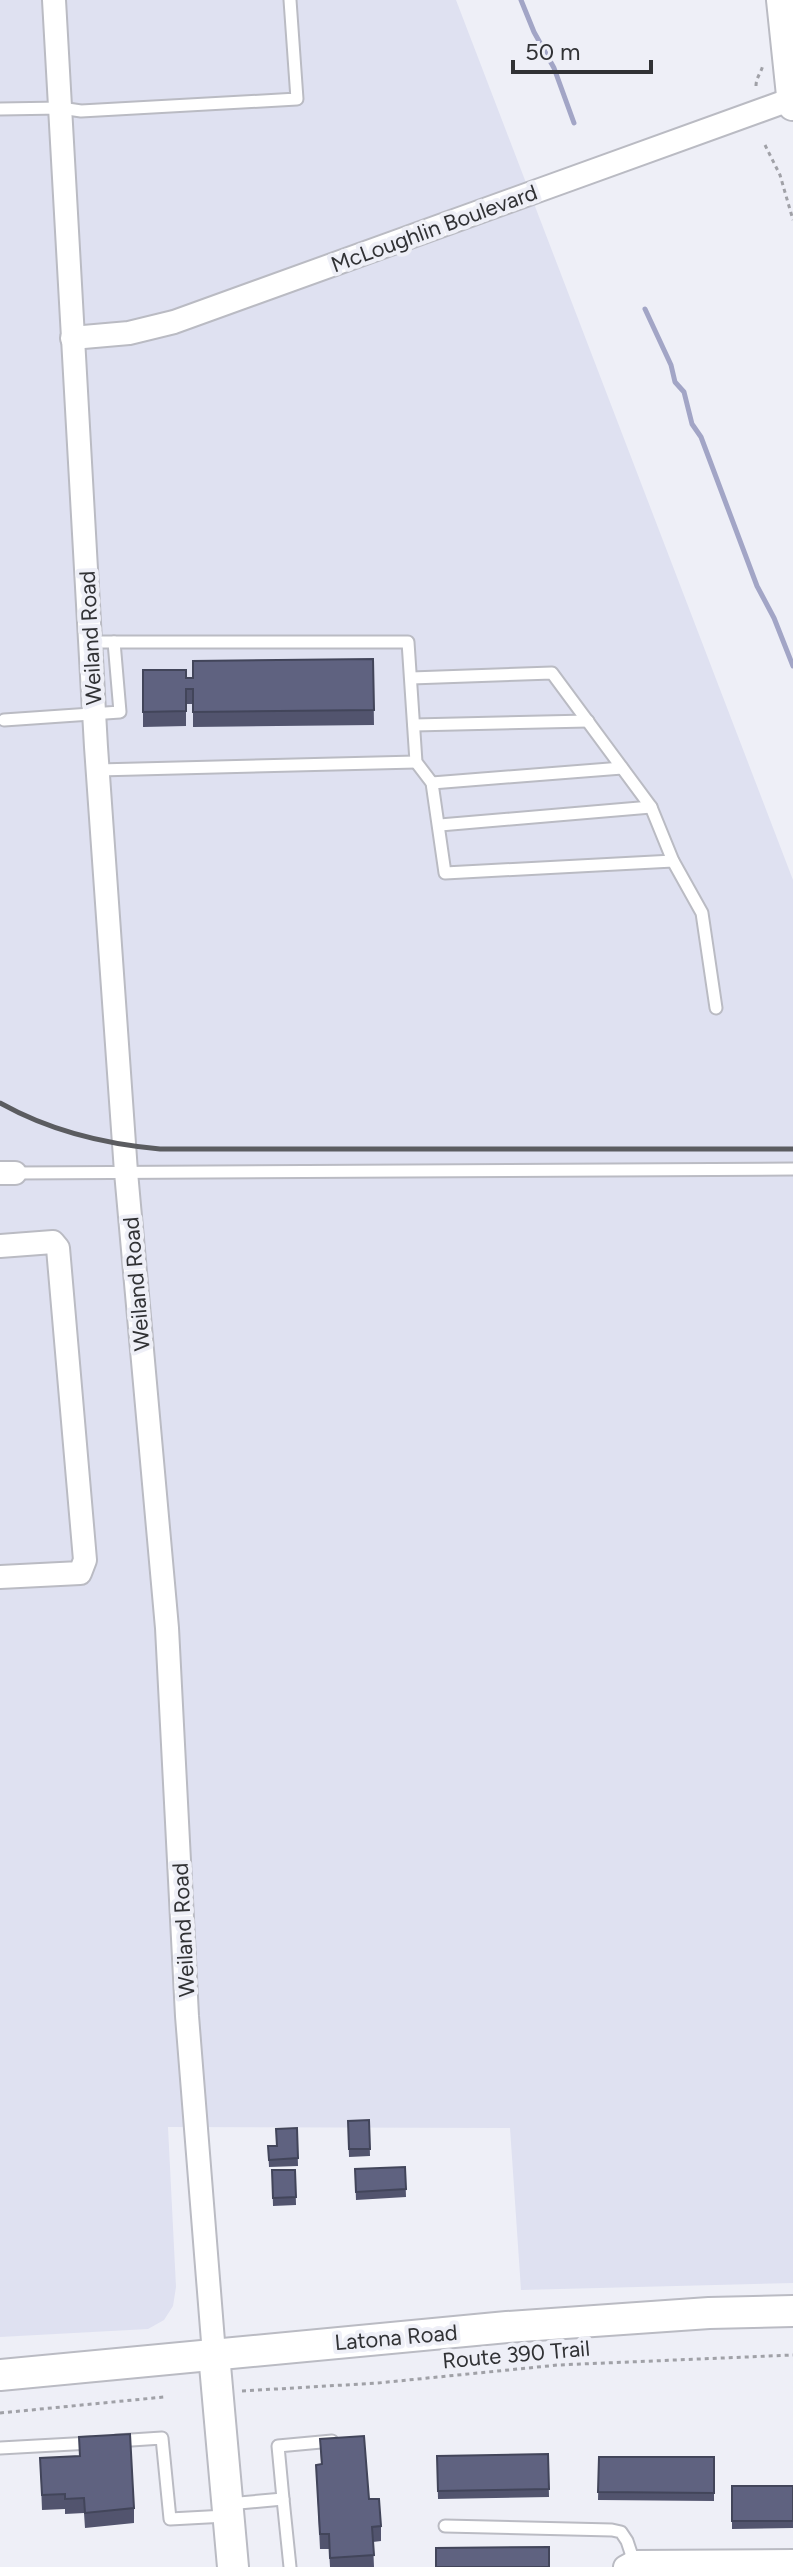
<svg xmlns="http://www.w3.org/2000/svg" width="793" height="2567" font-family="Figtree,sans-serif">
<rect width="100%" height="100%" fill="#eeeff7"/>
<!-- built -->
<path fill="#dfe1f1" d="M 0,0 L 456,0 L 793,880 L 793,2283 L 521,2290 L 510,2128 L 168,2127 L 176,2287 L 173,2306 L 164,2320 L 148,2329 L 0,2337 Z"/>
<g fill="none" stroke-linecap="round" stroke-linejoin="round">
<!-- stream -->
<g stroke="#a2a5c6" stroke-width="5">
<path d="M 521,0 L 534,32 L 554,68 L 574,123"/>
<path d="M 645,309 L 671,365 L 675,382 L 684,392 L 692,424 L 701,437 L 757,586 L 774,618 L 793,666"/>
</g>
<defs>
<g id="lane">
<path d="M 0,109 L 61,108 L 81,111 L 297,99 L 290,0"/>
<path d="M 90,642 L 408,642 L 416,762 L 432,783 L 445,873 L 673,861"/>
<path d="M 411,678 L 552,673 L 651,807 L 673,861 L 702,913 L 716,1008"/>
<path d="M 4,720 L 120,712 L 114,642"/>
<path d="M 414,725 L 588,721"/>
<path d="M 98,770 L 416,762"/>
<path d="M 432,783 L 622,768"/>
<path d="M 440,825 L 651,807"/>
<path d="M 15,1173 L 793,1169"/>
<path d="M 116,2441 L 162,2438 L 170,2519 L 226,2516"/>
<path d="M 0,2448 L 91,2443"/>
<path d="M 283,2499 L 290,2567"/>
<path d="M 228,2504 L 283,2499 L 278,2446 L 332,2441"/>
<path d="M 445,2526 L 612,2530 L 621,2532 L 627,2541 L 634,2562"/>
</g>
<g id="street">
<path d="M 54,0 L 96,747 L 126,1172 L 167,1628 L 187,2016 L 214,2354"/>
<path d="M 72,338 L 129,333 L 174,322 L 792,99"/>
<path d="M 0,1173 L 15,1173"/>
<path d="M 0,1246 L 53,1242 L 58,1248 L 85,1560 L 80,1573 L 0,1577"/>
<path d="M 625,2567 L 634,2562 L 793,2561"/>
</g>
<g id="secondary">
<path d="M 782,0 L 793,105"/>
<path d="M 214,2354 L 233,2567"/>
<path d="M 0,2375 L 507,2327 L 709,2313 L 793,2311"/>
</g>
</defs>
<!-- lane casing -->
<use href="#lane" stroke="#babbc3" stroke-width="15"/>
<!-- street casing -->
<use href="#street" stroke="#babbc3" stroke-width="26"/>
<!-- secondary casing -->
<use href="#secondary" stroke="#babbc3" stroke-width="34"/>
<!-- path -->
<g stroke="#a0a1a7" stroke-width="3" stroke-dasharray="4 4" stroke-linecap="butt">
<path d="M 756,86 C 756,77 762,72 763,64"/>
<path d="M 765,145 L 780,175 L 793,220"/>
<path d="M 242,2391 L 378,2383 L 558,2365 L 793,2355"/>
<path d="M 0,2413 L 164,2397"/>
</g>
<!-- lane -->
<use href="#lane" stroke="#fff" stroke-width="11"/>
<!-- street -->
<use href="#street" stroke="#fff" stroke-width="22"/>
<!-- secondary -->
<use href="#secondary" stroke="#fff" stroke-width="30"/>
<!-- rail -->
<path stroke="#5b5c60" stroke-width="5" d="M 0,1103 C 50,1131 102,1144 160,1149 L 793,1149"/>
</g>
<!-- wall -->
<g fill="#52546e">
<path d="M 373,659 L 374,725 L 193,727 L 193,704 L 186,704 L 186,726 L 143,727 L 143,670 L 193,678 Z"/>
<path d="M 369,2120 L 370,2156 L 349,2157 L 348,2121 Z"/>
<path d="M 297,2128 L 298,2166 L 269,2167 L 268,2146 L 276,2146 Z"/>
<path d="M 405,2167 L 406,2197 L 356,2200 L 355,2169 Z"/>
<path d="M 272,2170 L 295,2170 L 296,2205 L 273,2206 Z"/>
<path d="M 79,2437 L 134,2508 L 134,2523 L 85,2528 L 84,2513 L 65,2514 L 65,2509 L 42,2510 L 40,2458 L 80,2456 Z"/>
<path d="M 320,2439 L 369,2499 L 381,2526 L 381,2541 L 373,2542 L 374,2567 L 330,2567 L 329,2549 L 320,2549 L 316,2465 L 321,2464 Z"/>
<path d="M 548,2454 L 549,2497 L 438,2499 L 437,2456 Z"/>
<path d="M 599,2457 L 714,2457 L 714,2501 L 598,2500 Z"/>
<path d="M 732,2486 L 793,2486 L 793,2528 L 732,2529 Z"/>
</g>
<!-- building -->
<g fill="#5f6280" stroke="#42455a" stroke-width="2">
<path d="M 373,659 L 374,710 L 193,712 L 193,689 L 186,689 L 186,711 L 143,712 L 143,670 L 186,670 L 186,678 L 193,678 L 193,661 Z"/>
<path d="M 369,2120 L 370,2149 L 349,2149 L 348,2121 Z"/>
<path d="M 297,2128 L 298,2158 L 269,2160 L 268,2146 L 277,2146 L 276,2129 Z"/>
<path d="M 405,2167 L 406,2189 L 356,2192 L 355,2169 Z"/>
<path d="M 272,2170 L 295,2170 L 296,2197 L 273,2198 Z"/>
<path d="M 130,2434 L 134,2508 L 85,2513 L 84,2498 L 65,2499 L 65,2494 L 42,2495 L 40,2458 L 80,2456 L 79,2437 Z"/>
<path d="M 364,2436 L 369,2499 L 379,2499 L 381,2526 L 372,2527 L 374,2555 L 330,2558 L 329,2534 L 320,2534 L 316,2465 L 322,2464 L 320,2439 Z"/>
<path d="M 548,2454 L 549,2489 L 438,2491 L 437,2456 Z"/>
<path d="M 599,2457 L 714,2457 L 714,2493 L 598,2492 Z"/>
<rect x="732" y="2486" width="61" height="35"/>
<path d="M 549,2547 L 549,2567 L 436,2567 L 436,2548 Z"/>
</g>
<g text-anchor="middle" stroke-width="8" stroke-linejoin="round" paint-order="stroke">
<!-- street labels -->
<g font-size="22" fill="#313235" stroke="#eeeff7">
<text transform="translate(434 228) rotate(-20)" y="8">McLoughlin Boulevard</text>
<text transform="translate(90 638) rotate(-93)" y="8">Weiland Road</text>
<text transform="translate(136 1284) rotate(-95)" y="8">Weiland Road</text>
<text transform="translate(183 1930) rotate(-93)" y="8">Weiland Road</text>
<text transform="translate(396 2337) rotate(-5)" y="8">Latona Road</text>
<text transform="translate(516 2354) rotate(-5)" y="8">Route 390 Trail</text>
</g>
</g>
<!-- scale -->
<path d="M513 60v12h138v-12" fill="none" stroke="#313235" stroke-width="4"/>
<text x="525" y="60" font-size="24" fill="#313235" stroke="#eeeff7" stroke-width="6" paint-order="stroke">50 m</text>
</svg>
